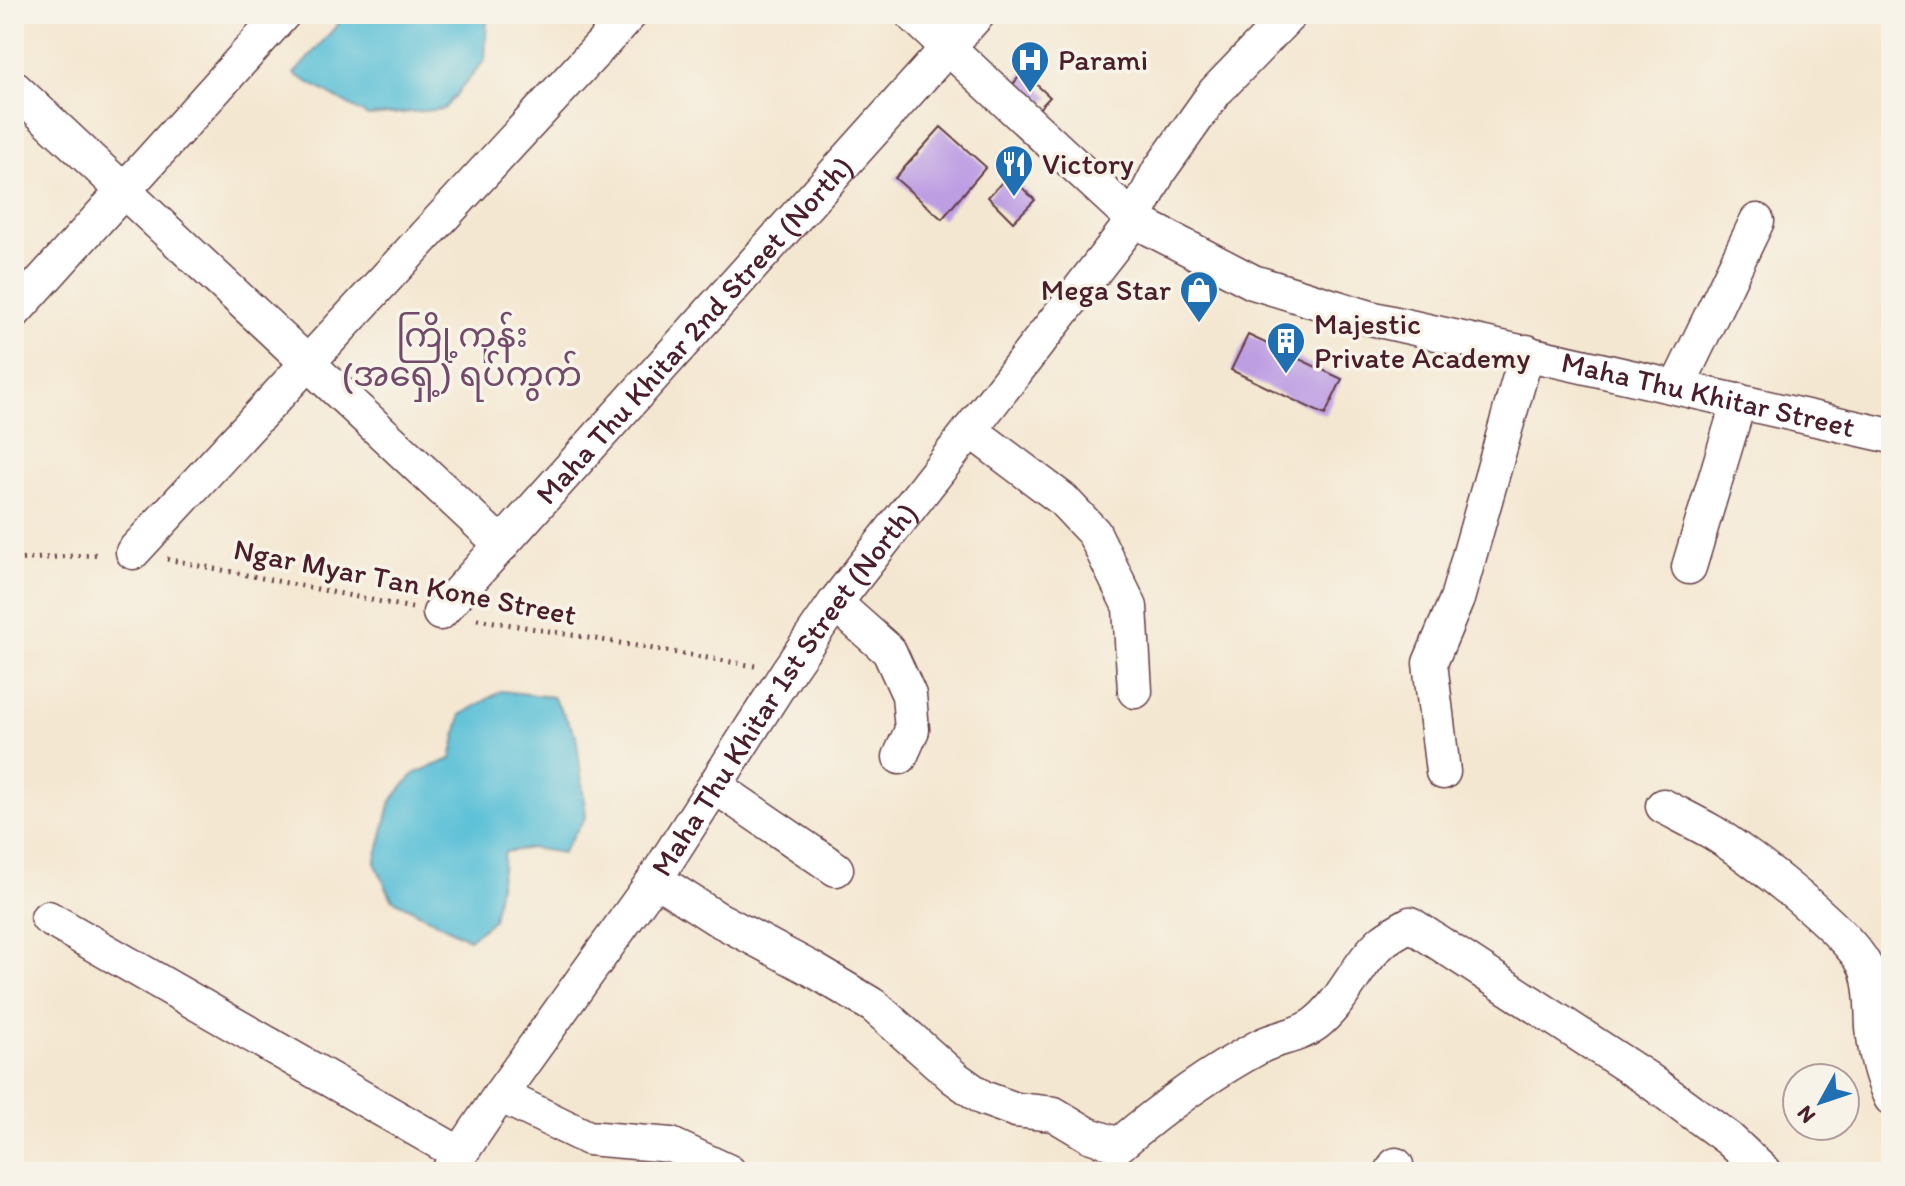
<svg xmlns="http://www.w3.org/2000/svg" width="1905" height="1186" font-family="Itim,'Noto Sans Myanmar',sans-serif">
<rect width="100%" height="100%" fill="#f7f3e8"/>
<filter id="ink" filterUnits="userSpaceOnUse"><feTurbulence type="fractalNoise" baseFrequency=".0125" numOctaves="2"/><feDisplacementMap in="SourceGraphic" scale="16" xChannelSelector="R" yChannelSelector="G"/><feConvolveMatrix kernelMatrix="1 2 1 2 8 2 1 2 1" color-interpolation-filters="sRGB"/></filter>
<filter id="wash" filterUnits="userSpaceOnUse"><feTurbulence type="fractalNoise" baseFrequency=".006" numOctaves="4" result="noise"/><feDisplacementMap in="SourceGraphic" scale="32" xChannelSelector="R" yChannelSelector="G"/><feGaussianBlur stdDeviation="1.8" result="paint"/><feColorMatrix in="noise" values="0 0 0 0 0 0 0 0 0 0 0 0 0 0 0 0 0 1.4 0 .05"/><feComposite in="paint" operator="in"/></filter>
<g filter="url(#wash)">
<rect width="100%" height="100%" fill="#f4e7d1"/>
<!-- water -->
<g fill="#59bfd7" stroke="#526f81" stroke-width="2">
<path d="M 347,14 L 487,14 L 485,60 L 444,109 L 368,116 L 294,74 Z"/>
<path d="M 501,691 L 553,697 L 576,735 L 586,816 L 562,853 L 531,848 L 505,852 L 493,920 L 469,939 L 392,899 L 375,863 L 391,801 L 415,773 L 451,759 L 461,715 Z"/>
</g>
<g id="blocks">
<!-- building -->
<g fill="#bd9ee3">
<path d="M 1023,72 L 1050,97 L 1034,114 L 1008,90 Z"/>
<path d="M 941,127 L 986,167 L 942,219 L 895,178 Z"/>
<path d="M 1009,175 L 1035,200 L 1013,222 L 988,197 Z"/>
<path d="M 1248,335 L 1342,379 L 1325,415 L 1231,370 Z"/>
</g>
</g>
</g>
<g filter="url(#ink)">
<use href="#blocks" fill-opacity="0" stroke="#643d44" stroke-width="2"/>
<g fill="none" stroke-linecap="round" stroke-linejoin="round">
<defs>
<g id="minor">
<path id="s1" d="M 912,14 L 1134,220 L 1253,282 L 1370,318 L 1891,436"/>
<path d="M 14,88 L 502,545"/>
<path d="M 14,312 L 283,14"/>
<path d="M 1677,387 L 1757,221"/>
<path d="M 970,430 L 1062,499 L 1094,533 L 1130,607 L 1135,691"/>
<path d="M 133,552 L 630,14"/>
<path d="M 1689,567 L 1739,401"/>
<path d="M 835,603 L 889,651 L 909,695 L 912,730 L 900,757"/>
<path id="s2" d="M 440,613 L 978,14"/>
<path d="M 1443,772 L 1430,663 L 1457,599 L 1527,352"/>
<path d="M 716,787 L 836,869"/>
<path d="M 1663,806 C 1680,815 1696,823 1712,832 C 1745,852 1858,938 1867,971 C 1873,990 1872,1008 1873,1027 C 1875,1050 1881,1077 1891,1098"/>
<path d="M 655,879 L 716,918 L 812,969 L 874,1006 L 955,1078 L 983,1098 L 1016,1110 L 1054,1114 L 1089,1135 L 1119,1145 C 1162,1108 1209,1074 1259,1047 C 1277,1037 1298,1037 1315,1024 C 1344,1002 1356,964 1384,940 C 1392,934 1401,929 1410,924 L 1646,1078 L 1729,1139 L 1764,1172"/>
<path d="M 48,918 L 460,1154"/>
<path d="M 500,1095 L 588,1138 L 671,1145 L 729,1172"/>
<path id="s3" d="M 448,1172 L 500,1095 L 655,879 L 788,671 L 835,603 L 1134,220 L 1159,171 L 1215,92 L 1290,14"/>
<path d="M 1392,1172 L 1396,1165"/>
</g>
</defs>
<!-- minor casing -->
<use href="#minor" stroke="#643d44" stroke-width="37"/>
<!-- path -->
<g stroke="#643d44" stroke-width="5" stroke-dasharray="2 6" stroke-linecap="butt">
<path d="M 167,559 L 412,608"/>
<path d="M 14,560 L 101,554"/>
<path d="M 477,619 L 755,666"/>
</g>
<!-- minor -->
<use href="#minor" stroke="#fff" stroke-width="34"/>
</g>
</g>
<!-- icons -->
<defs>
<symbol id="hospital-pin" viewBox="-11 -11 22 30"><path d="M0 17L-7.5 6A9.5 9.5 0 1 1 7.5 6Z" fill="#1f6fb2" stroke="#f7f3e8"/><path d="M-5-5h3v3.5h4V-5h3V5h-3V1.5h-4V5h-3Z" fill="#fff"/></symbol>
<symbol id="restaurant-pin" viewBox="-11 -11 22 30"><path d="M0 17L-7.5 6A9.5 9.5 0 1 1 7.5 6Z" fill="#1f6fb2" stroke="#f7f3e8"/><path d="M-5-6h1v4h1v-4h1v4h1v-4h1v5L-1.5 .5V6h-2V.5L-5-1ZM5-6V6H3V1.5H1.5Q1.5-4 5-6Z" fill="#fff"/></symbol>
<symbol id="shop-pin" viewBox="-11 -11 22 30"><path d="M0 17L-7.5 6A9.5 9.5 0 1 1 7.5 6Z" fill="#1f6fb2" stroke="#f7f3e8"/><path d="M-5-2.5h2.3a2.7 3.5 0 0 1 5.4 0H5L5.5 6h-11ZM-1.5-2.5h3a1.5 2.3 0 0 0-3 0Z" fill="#fff"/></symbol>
<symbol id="building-pin" viewBox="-11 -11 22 30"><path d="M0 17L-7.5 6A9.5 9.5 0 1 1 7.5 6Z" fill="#1f6fb2" stroke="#f7f3e8"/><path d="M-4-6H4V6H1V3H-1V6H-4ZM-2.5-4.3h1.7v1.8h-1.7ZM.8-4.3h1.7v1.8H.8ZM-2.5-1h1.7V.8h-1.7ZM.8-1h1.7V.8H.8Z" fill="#fff"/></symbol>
</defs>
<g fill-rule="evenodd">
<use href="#hospital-pin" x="1008" y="38" width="44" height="60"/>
<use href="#restaurant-pin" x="992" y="142" width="44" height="60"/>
<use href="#shop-pin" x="1177" y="268" width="44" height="60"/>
<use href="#building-pin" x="1264" y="319" width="44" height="60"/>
</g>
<g text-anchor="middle" stroke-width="7" stroke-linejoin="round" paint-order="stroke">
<!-- poi labels -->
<g font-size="30" fill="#4a1f2b" stroke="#f7f3e8" text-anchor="start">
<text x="1058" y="70">Parami</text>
<text x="1042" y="174">Victory</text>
<text x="1171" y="300" text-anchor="end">Mega Star</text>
<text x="1314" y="334">Majestic<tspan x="1314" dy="34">Private Academy</tspan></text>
</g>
<!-- street labels -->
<g font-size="30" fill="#4a1f2b" stroke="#f7f3e8">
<text dy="10" stroke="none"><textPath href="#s2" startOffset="380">Maha Thu Khitar 2nd Street (North)</textPath></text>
<text dy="10" stroke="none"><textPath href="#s1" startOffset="906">Maha Thu Khitar Street</textPath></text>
<text transform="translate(405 582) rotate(11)" y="10">Ngar Myar Tan Kone Street</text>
<text dy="10" stroke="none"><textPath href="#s3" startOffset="588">Maha Thu Khitar 1st Street (North)</textPath></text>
</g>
<!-- quarter labels -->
<g font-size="34" fill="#724b6b" stroke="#f7f3e8">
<text x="462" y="347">ကြို့ကုန်း<tspan x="462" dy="39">(အရှေ့) ရပ်ကွက်</tspan></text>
</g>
</g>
<!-- margin -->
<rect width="1905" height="1186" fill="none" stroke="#f7f3e8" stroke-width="48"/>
<!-- north arrow -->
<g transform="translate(1821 1102) rotate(230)"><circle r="38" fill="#f7f3e8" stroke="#b29e9c" stroke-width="2"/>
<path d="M0-6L14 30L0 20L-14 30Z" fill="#1f6fb2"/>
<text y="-12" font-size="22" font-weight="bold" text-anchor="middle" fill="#4a1f2b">N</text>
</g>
</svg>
